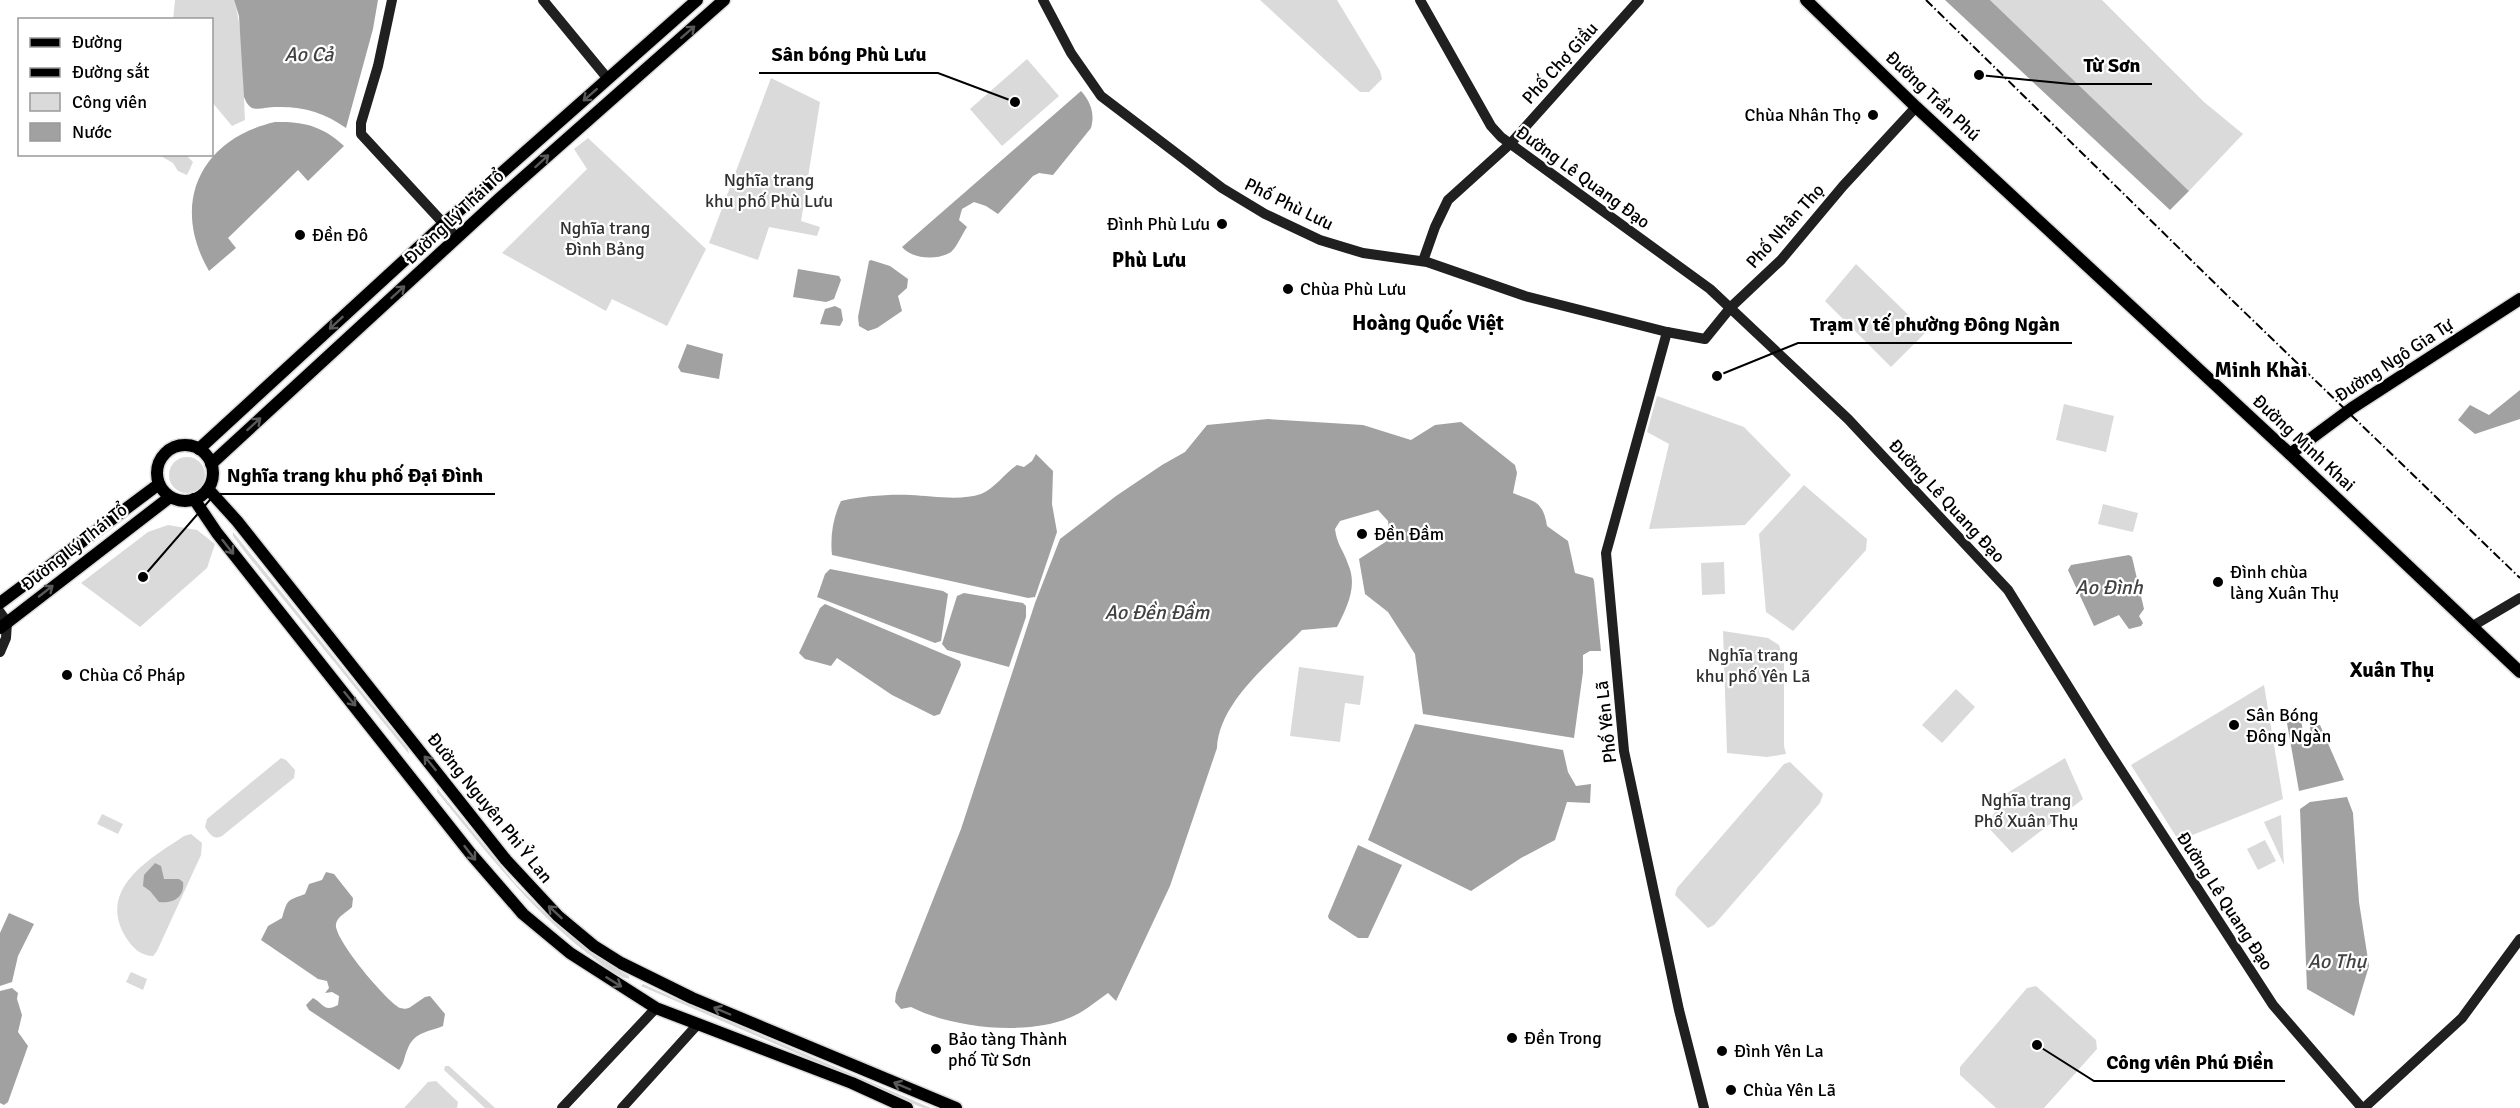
<svg xmlns="http://www.w3.org/2000/svg" width="2520" height="1108" font-family="Signika,sans-serif">
<rect width="100%" height="100%" fill="#fff"/>
<!-- green -->
<g fill="#dadada">
<path d="M 175,0 L 234,0 C 245,38 243,81 245,120 L 232,126 L 212,102 L 212,20 L 173,20 Z"/>
<path d="M 1260,0 L 1337,0 L 1380,71 L 1382,79 L 1369,92 L 1360,92 Z"/>
<path d="M 1990,0 L 2102,0 L 2204,102 L 2243,134 L 2189,191 Z"/>
<path d="M 1027,59 L 1059,96 L 1002,146 L 970,109 Z"/>
<path d="M 771,78 L 820,102 L 801,221 L 820,227 L 817,236 L 769,227 L 758,260 L 709,243 Z"/>
<path d="M 588,138 L 706,249 L 667,326 L 612,299 L 606,311 L 502,253 L 587,169 L 574,149 Z"/>
<path d="M 159,155 L 186,155 L 193,162 L 187,175 L 178,171 L 173,163 Z"/>
<path d="M 1856,264 L 1926,332 L 1891,367 L 1825,301 Z"/>
<path d="M 1657,396 L 1744,427 L 1791,475 L 1745,525 L 1649,529 L 1669,444 L 1647,432 Z"/>
<path d="M 2064,404 L 2114,416 L 2106,452 L 2056,440 Z"/>
<circle cx="187" cy="475" r="18"/>
<path d="M 1804,485 L 1867,539 L 1866,550 L 1793,631 L 1766,612 L 1759,534 Z"/>
<path d="M 2103,504 L 2138,513 L 2133,532 L 2098,524 Z"/>
<path d="M 168,525 L 197,530 L 215,544 L 207,568 L 140,627 L 81,583 L 148,532 Z"/>
<path d="M 233,532 L 408,749 L 409,754 L 244,551 L 233,536 Z"/>
<path d="M 1724,562 L 1725,594 L 1702,595 L 1701,563 Z"/>
<path d="M 1723,631 L 1768,638 L 1779,645 L 1784,660 L 1784,746 L 1786,754 L 1767,757 L 1727,753 Z"/>
<path d="M 1299,667 L 1364,676 L 1360,705 L 1345,703 L 1340,742 L 1290,736 Z"/>
<path d="M 2264,685 L 2283,799 L 2185,838 L 2177,838 L 2131,765 Z"/>
<path d="M 1956,689 L 1975,707 L 1942,743 L 1922,725 Z"/>
<path d="M 281,758 L 286,760 L 295,770 L 294,778 L 222,836 C 214,840 210,835 205,827 L 207,819 Z"/>
<path d="M 2065,758 L 2083,799 L 2012,853 L 1986,825 L 2009,792 Z"/>
<path d="M 1790,762 L 1823,794 L 1820,803 L 1714,925 L 1708,928 L 1675,895 L 1677,888 L 1784,764 Z"/>
<path d="M 437,788 L 515,883 L 541,909 L 595,955 L 629,976 L 629,979 C 615,976 599,962 587,953 C 527,906 485,850 437,792 Z"/>
<path d="M 102,814 L 123,824 L 118,834 L 97,824 Z"/>
<path d="M 2281,815 L 2284,865 L 2264,822 Z"/>
<path d="M 191,834 L 202,843 L 201,855 L 157,951 L 153,956 C 141,956 133,948 127,939 C 95,889 150,859 184,836 Z"/>
<path d="M 2265,840 L 2276,861 L 2258,870 L 2247,849 Z"/>
<path d="M 131,972 L 147,979 L 143,990 L 126,982 Z"/>
<path d="M 643,984 L 679,1000 L 931,1108 L 923,1108 L 641,986 Z"/>
<path d="M 2036,986 L 2096,1040 L 2097,1049 L 2044,1108 L 1996,1108 L 1960,1075 L 1960,1067 L 2027,988 Z"/>
<path d="M 445,1066 L 449,1066 L 495,1108 L 485,1108 L 444,1070 Z"/>
<path d="M 436,1081 L 458,1102 L 457,1108 L 404,1108 L 428,1082 Z"/>
</g>
<!-- water -->
<g fill="#a1a1a1">
<path d="M 234,0 L 378,0 L 373,29 L 346,128 C 324,112 302,106 275,107 C 268,107 258,110 252,108 C 247,105 246,101 244,97 L 239,16 Z"/>
<path d="M 1945,0 L 1990,0 L 2189,191 L 2170,210 Z"/>
<path d="M 1081,91 C 1091,102 1095,114 1091,128 L 1053,175 L 1039,173 L 1033,176 L 998,214 L 986,206 L 974,202 L 962,209 L 959,220 L 967,227 C 962,234 957,247 951,252 C 937,261 912,259 902,247 Z"/>
<path d="M 275,122 C 303,121 323,126 344,146 L 308,181 L 298,170 L 228,238 L 236,248 L 209,271 C 170,204 200,139 275,122 Z"/>
<path d="M 871,260 L 890,266 L 908,279 L 907,288 L 898,296 L 902,311 L 877,328 L 868,331 L 859,326 L 858,317 L 869,261 Z"/>
<path d="M 798,269 L 839,276 L 841,280 L 834,299 L 826,302 L 793,297 Z"/>
<path d="M 835,306 L 841,309 L 843,320 L 840,326 L 820,324 L 825,309 Z"/>
<path d="M 687,344 L 723,354 L 719,379 L 681,372 L 678,367 Z"/>
<path d="M 2520,390 L 2520,419 L 2475,434 L 2458,420 L 2470,405 L 2489,415 Z"/>
<path d="M 1268,419 L 1363,425 L 1411,440 L 1435,425 L 1461,422 L 1515,465 L 1517,473 L 1513,493 C 1535,502 1543,501 1547,526 L 1568,541 L 1575,573 L 1593,578 L 1594,581 L 1601,651 L 1590,651 L 1583,655 L 1583,672 L 1574,738 L 1423,714 L 1415,654 L 1388,612 L 1365,594 L 1359,559 L 1390,539 L 1388,521 L 1378,510 L 1340,521 L 1335,529 C 1337,545 1343,549 1348,564 C 1358,586 1347,607 1337,627 L 1302,630 C 1271,662 1219,702 1217,748 L 1170,886 L 1116,1001 L 1108,993 C 1095,1002 1083,1013 1069,1018 C 1025,1036 952,1028 911,1007 L 901,1009 L 895,1002 L 896,993 L 961,829 L 1035,603 L 1060,539 L 1116,496 L 1162,465 L 1185,452 L 1207,425 Z"/>
<path d="M 1036,454 L 1053,471 L 1052,504 L 1057,532 L 1035,597 L 1028,598 L 832,555 C 830,537 833,517 841,501 C 862,496 889,494 911,495 C 931,496 961,501 981,494 C 995,488 1004,474 1017,465 L 1024,467 L 1032,461 Z"/>
<path d="M 2129,555 L 2132,557 L 2144,609 L 2139,616 L 2143,623 L 2141,626 L 2129,629 L 2119,615 L 2094,626 L 2068,570 L 2071,565 Z"/>
<path d="M 830,569 L 943,591 L 948,594 L 941,641 L 935,643 L 817,597 L 825,574 Z"/>
<path d="M 964,593 L 1023,603 L 1026,606 L 1026,617 L 1009,667 L 947,650 L 942,644 L 957,596 Z"/>
<path d="M 825,604 L 960,661 L 961,665 L 940,714 L 934,716 L 892,695 L 837,658 L 831,666 L 805,659 L 799,653 L 820,608 Z"/>
<path d="M 2301,718 L 2304,741 L 2308,741 L 2311,735 L 2310,727 L 2320,725 L 2344,780 L 2299,791 L 2287,723 Z"/>
<path d="M 1415,724 L 1563,750 L 1568,772 L 1576,786 L 1591,784 L 1590,803 L 1567,802 L 1555,840 L 1521,858 L 1471,891 L 1368,840 Z"/>
<path d="M 2347,797 L 2353,813 L 2359,902 L 2369,966 L 2354,1016 L 2307,989 L 2300,809 L 2310,802 Z"/>
<path d="M 1358,845 L 1402,865 L 1368,938 L 1358,938 L 1329,919 L 1328,916 Z"/>
<path d="M 155,863 L 161,866 L 164,879 L 179,879 L 183,882 C 185,897 173,904 159,902 L 150,891 L 143,886 L 144,875 Z"/>
<path d="M 326,872 L 334,874 L 353,898 L 352,907 C 347,912 337,917 336,924 C 333,938 386,1001 400,1008 C 405,1009 405,1009 409,1008 L 425,997 L 430,996 L 445,1014 L 443,1026 C 430,1032 415,1031 408,1048 C 404,1056 405,1062 399,1070 L 309,1010 L 306,1005 L 313,998 C 323,1003 324,1013 338,1005 L 339,996 L 332,992 L 325,993 L 329,988 L 327,981 L 318,979 L 261,940 L 268,926 L 282,918 C 288,898 287,901 305,894 L 309,884 L 322,880 Z"/>
<path d="M 9,913 L 34,924 L 18,956 L 12,982 L 0,986 L 0,933 Z"/>
<path d="M 12,988 L 18,993 L 17,999 L 22,1015 L 18,1032 L 28,1046 L 8,1102 L 4,1105 L 0,1103 L 0,991 Z"/>
</g>
<g fill="none" stroke-linecap="round" stroke-linejoin="round">
<defs>
<g id="primary">
<path d="M 1806,0 L 1916,107 L 2290,454 L 2520,672"/>
<circle cx="185" cy="473" r="28"/>
<path d="M 199,449 L 445,223 L 697,0"/>
<path d="M 2290,454 L 2352,408 L 2520,299"/>
<path d="M 211,464 L 499,199 L 724,0"/>
<path d="M 208,489 L 237,521 L 506,860 L 558,916 L 594,946 L 621,963 L 692,998 L 956,1108"/>
<path d="M 194,499 L 217,533 L 471,854 L 523,914 L 570,953 L 656,1008 L 852,1083 L 907,1108"/>
<path d="M 0,603 L 159,484"/>
<path d="M 0,628 L 170,497"/>
</g>
</defs>
<!-- primary casing -->
<use href="#primary" stroke="#dbdbdb" stroke-width="15"/>
<!-- secondary -->
<g stroke="#202020" stroke-width="10">
<path d="M 392,0 L 378,66 L 361,123 L 361,134 L 457,238"/>
<path d="M 543,0 L 608,79"/>
<path d="M 1043,0 L 1071,53 L 1101,96 L 1222,188 L 1265,214 L 1320,240 L 1363,253 L 1427,262 L 1525,296 L 1667,332 L 1705,339 L 1731,307 L 1781,260 L 1843,186 L 1916,107"/>
<path d="M 1420,0 L 1491,126 L 1501,137 L 1710,289 L 1848,419 L 2008,590 L 2104,744 L 2273,1005 L 2362,1108"/>
<path d="M 1423,261 L 1435,227 L 1448,200 L 1510,144 L 1639,0"/>
<path d="M 1667,332 L 1606,553 L 1624,751 L 1679,1010 L 1704,1108"/>
<path d="M 0,612 L 7,622 L 6,638 L 0,652"/>
<path d="M 2471,627 L 2520,598"/>
<path d="M 562,1108 L 656,1008"/>
<path d="M 622,1108 L 698,1024"/>
<path d="M 2364,1108 L 2462,1018 L 2520,939"/>
</g>
<!-- primary -->
<use href="#primary" stroke="#000" stroke-width="12"/>
<!-- rail -->
<path stroke="#000" stroke-width="2" stroke-dasharray="9 3 1.5 3" stroke-linecap="butt" d="M 1926,0 L 2236,304 L 2520,578"/>
</g>
<!-- one-way arrows -->
<defs><path id="oneway-shaft" d="M-6 0H5M1.5-3L5.5 0L1.5 3" fill="none" stroke-width="1.6" stroke-linecap="round" stroke-linejoin="round" transform="scale(1.5)"/></defs>
<g stroke="#595959">
<use href="#oneway-shaft" transform="translate(688 32) rotate(-41)"/>
<use href="#oneway-shaft" transform="translate(590 95) rotate(139)"/>
<use href="#oneway-shaft" transform="translate(542 161) rotate(-42)"/>
<use href="#oneway-shaft" transform="translate(398 292) rotate(-42)"/>
<use href="#oneway-shaft" transform="translate(336 323) rotate(137)"/>
<use href="#oneway-shaft" transform="translate(254 424) rotate(-42)"/>
<use href="#oneway-shaft" transform="translate(228 547) rotate(52)"/>
<use href="#oneway-shaft" transform="translate(46 591) rotate(-38)"/>
<use href="#oneway-shaft" transform="translate(350 699) rotate(51)"/>
<use href="#oneway-shaft" transform="translate(430 763) rotate(-129)"/>
<use href="#oneway-shaft" transform="translate(470 853) rotate(52)"/>
<use href="#oneway-shaft" transform="translate(555 912) rotate(-137)"/>
<use href="#oneway-shaft" transform="translate(614 982) rotate(32)"/>
<use href="#oneway-shaft" transform="translate(722 1011) rotate(-157)"/>
<use href="#oneway-shaft" transform="translate(902 1086) rotate(-157)"/>
</g>
<!-- markers -->
<g fill="#000" stroke="#fff" stroke-width="2">
<circle cx="1873" cy="115" r="6"/>
<circle cx="1222" cy="224" r="6"/>
<circle cx="300" cy="235" r="6"/>
<circle cx="1288" cy="289" r="6"/>
<circle cx="1362" cy="534" r="6"/>
<circle cx="2218" cy="582" r="6"/>
<circle cx="67" cy="675" r="6"/>
<circle cx="2234" cy="725" r="6"/>
<circle cx="1512" cy="1038" r="6"/>
<circle cx="936" cy="1049" r="6"/>
<circle cx="1722" cy="1051" r="6"/>
<circle cx="1731" cy="1090" r="6"/>
</g>
<g text-anchor="middle" stroke-width="4.5" stroke-linejoin="round" paint-order="stroke">
<!-- street labels -->
<g font-size="18" fill="#000" stroke="#fff">
<text transform="translate(1560 63) rotate(-48)" y="6">Phố Chợ Giầu</text>
<text transform="translate(1933 96) rotate(43)" y="6">Đường Trần Phú</text>
<text transform="translate(1583 177) rotate(36)" y="6">Đường Lê Quang Đạo</text>
<text transform="translate(1289 204) rotate(26)" y="6">Phố Phù Lưu</text>
<text transform="translate(454 217) rotate(-43)" y="6">Đường Lý Thái Tổ</text>
<text transform="translate(1785 226) rotate(-48)" y="6">Phố Nhân Thọ</text>
<text transform="translate(2394 360) rotate(-33)" y="6">Đường Ngô Gia Tự</text>
<text transform="translate(2304 443) rotate(43)" y="6">Đường Minh Khai</text>
<text transform="translate(1947 501) rotate(47)" y="6">Đường Lê Quang Đạo</text>
<text transform="translate(74 547) rotate(-38)" y="6">Đường Lý Thái Tổ</text>
<text transform="translate(1606 722) rotate(-96)" y="6">Phố Yên Lã</text>
<text transform="translate(490 808) rotate(51)" y="6">Đường Nguyên Phi Ỷ Lan</text>
<text transform="translate(2225 901) rotate(57)" y="6">Đường Lê Quang Đạo</text>
</g>
<!-- poi labels -->
<g font-size="18" fill="#000" stroke="#fff" text-anchor="start">
<text x="1861" y="121" text-anchor="end">Chùa Nhân Thọ</text>
<text x="1210" y="230" text-anchor="end">Đình Phù Lưu</text>
<text x="312" y="241">Đền Đô</text>
<text x="1300" y="295">Chùa Phù Lưu</text>
<text x="1374" y="540">Đền Đầm</text>
<text x="2230" y="578">Đình chùa<tspan x="2230" dy="21">làng Xuân Thụ</tspan></text>
<text x="79" y="681">Chùa Cổ Pháp</text>
<text x="2246" y="721">Sân Bóng<tspan x="2246" dy="21">Đông Ngàn</tspan></text>
<text x="1524" y="1044">Đền Trong</text>
<text x="948" y="1045">Bảo tàng Thành<tspan x="948" dy="21">phố Từ Sơn</tspan></text>
<text x="1734" y="1057">Đình Yên La</text>
<text x="1743" y="1096">Chùa Yên Lã</text>
</g>
<!-- park labels -->
<g font-size="18" fill="#313131" stroke="#fff">
<text x="769" y="186">Nghĩa trang<tspan x="769" dy="21">khu phố Phù Lưu</tspan></text>
<text x="605" y="234">Nghĩa trang<tspan x="605" dy="21">Đình Bảng</tspan></text>
<text x="1753" y="661">Nghĩa trang<tspan x="1753" dy="21">khu phố Yên Lã</tspan></text>
<text x="2026" y="806">Nghĩa trang<tspan x="2026" dy="21">Phố Xuân Thụ</tspan></text>
</g>
<!-- water labels -->
<g font-size="20" font-style="italic" fill="#424242" stroke="#fff">
<text x="309" y="61">Ao Cả</text>
<text x="2109" y="594">Ao Đình</text>
<text x="1157" y="619">Ao Đền Đầm</text>
<text x="2337" y="968">Ao Thụ</text>
</g>
<!-- quarter labels -->
<g font-size="21" font-weight="bold" fill="#000" stroke="#fff">
<text x="1149" y="267">Phù Lưu</text>
<text x="1428" y="330">Hoàng Quốc Việt</text>
<text x="2261" y="377">Minh Khai</text>
<text x="2392" y="677">Xuân Thụ</text>
</g>
</g>
<!-- callouts -->
<path fill="none" stroke="#000" stroke-width="2" d="M1015 102L938 73H759M1979 75L2071 84H2152M1717 376L1798 343H2072M143 577L215 494H495M2037 1045L2094 1081H2285"/>
<g fill="#000" stroke="#fff" stroke-width="2">
<circle cx="1015" cy="102" r="6"/>
<circle cx="1979" cy="75" r="6"/>
<circle cx="1717" cy="376" r="6"/>
<circle cx="143" cy="577" r="6"/>
<circle cx="2037" cy="1045" r="6"/>
</g>
<g font-size="20" text-anchor="middle" font-weight="bold" fill="#000" stroke="#fff" stroke-width="4.5" stroke-linejoin="round" paint-order="stroke">
<text x="849" y="61">Sân bóng Phù Lưu</text>
<text x="2112" y="72">Từ Sơn</text>
<text x="1935" y="331">Trạm Y tế phường Đông Ngàn</text>
<text x="355" y="482">Nghĩa trang khu phố Đại Đình</text>
<text x="2190" y="1069">Công viên Phú Điền</text>
</g>
<!-- legend -->
<rect x="18" y="18" width="195" height="138" fill="#ffffff" stroke="#999999" stroke-width="1.5"/>
<rect x="30" y="38" width="30" height="9" fill="#000000" stroke="#999999" stroke-width="1.5"/>
<text x="72" y="48" font-size="18" fill="#000000">Đường</text>
<rect x="30" y="68" width="30" height="9" fill="#000000" stroke="#999999" stroke-width="1.5"/>
<text x="72" y="78" font-size="18" fill="#000000">Đường sắt</text>
<rect x="30" y="93" width="30" height="18" fill="#dadada" stroke="#999999" stroke-width="1.5"/>
<text x="72" y="108" font-size="18" fill="#000000">Công viên</text>
<rect x="30" y="123" width="30" height="18" fill="#a1a1a1" stroke="#999999" stroke-width="1.5"/>
<text x="72" y="138" font-size="18" fill="#000000">Nước</text>
</svg>
